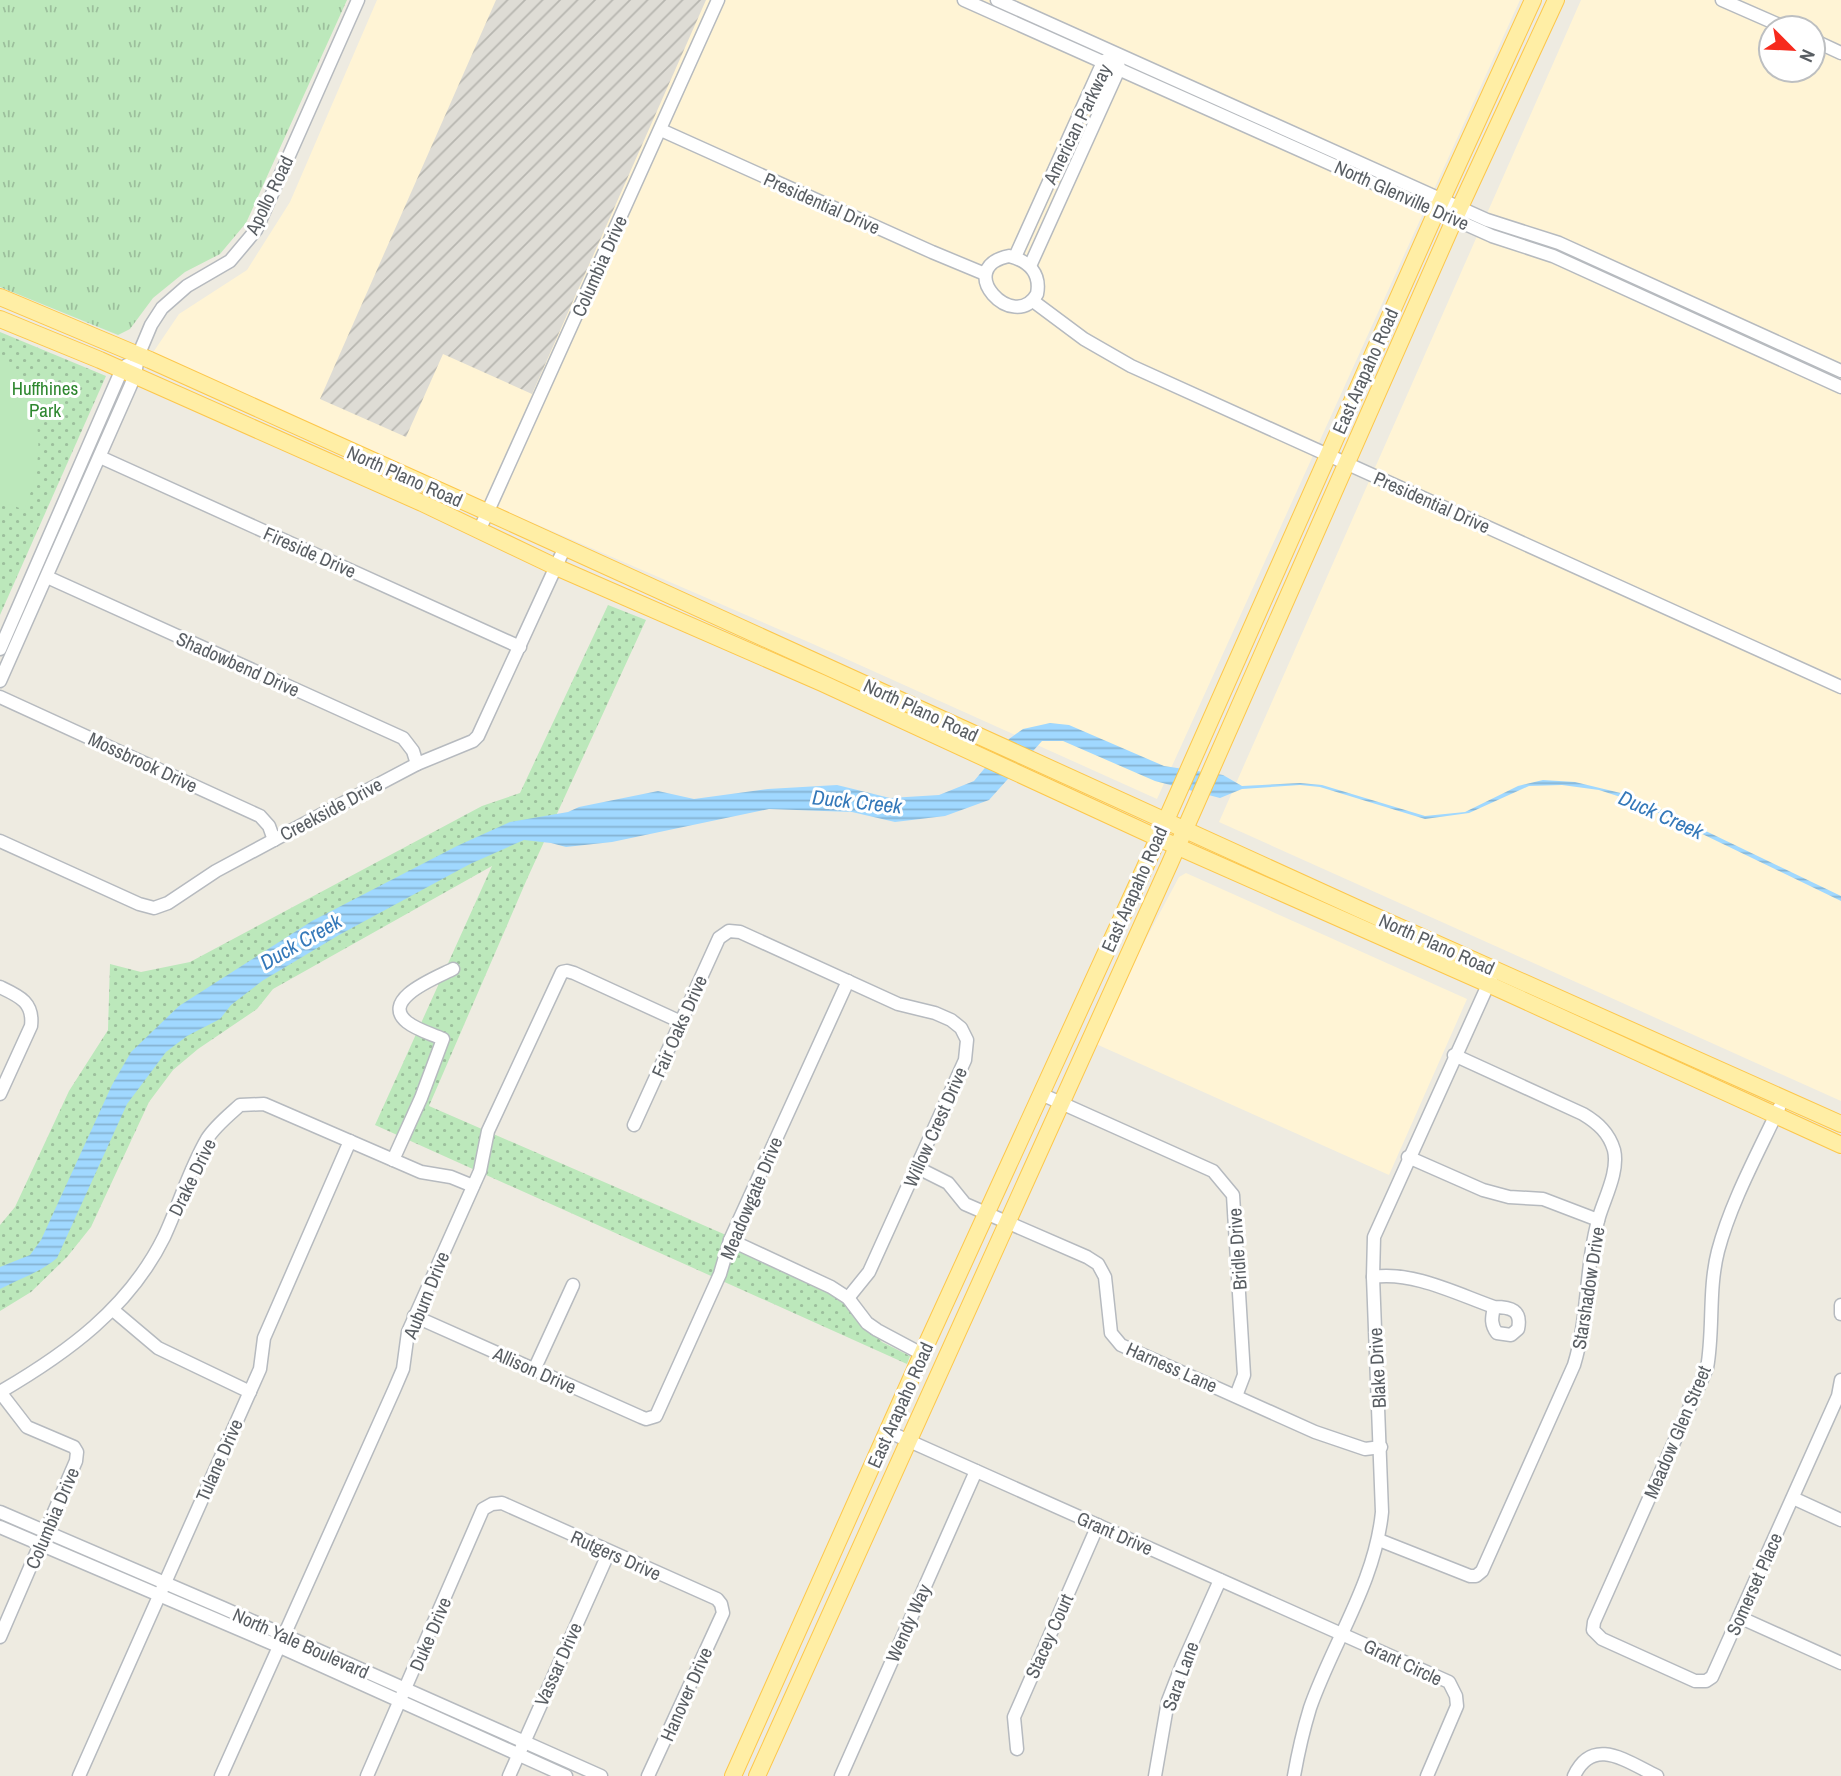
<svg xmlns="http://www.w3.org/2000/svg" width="1841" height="1776" font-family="'Archivo Narrow',sans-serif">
<defs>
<pattern id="industrial-furrows" width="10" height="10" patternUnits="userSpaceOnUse" patternTransform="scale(1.75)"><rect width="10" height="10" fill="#dedcd5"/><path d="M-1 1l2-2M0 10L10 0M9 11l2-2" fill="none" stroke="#b7b6b0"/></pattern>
<pattern id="grass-tufts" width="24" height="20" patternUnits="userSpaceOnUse" patternTransform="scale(1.75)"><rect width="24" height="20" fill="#bce8bb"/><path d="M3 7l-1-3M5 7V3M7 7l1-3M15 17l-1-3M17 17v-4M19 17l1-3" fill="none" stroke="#9cbf9c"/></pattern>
<pattern id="park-dots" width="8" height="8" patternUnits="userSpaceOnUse" patternTransform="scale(1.75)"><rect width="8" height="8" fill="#bce8bb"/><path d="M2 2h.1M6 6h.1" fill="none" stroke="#9cbf9c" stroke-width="1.8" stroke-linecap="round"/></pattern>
<pattern id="water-rules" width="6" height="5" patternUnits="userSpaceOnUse" patternTransform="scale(1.75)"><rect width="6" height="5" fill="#a0d8ff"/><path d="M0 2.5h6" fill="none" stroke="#85b2d2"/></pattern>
</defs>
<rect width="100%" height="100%" fill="#eeebe1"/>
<!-- commercial -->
<g fill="#fff4d5" fill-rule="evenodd">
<path d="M 377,0 L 1520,0 L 1157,799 L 813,644 L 150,357 L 179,314 L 247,270 L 290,202 Z"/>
<path d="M 1581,0 L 1841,0 L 1841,1101 L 1219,822 ZM 1771,28 L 1813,28 L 1813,70 L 1771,70 Z"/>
<path d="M 1186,873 L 1467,999 L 1389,1175 L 1096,1044 L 1140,950 L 1179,877 Z"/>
</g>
<!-- industrial -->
<path fill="url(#industrial-furrows)" d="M 496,0 L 706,0 L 532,394 L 443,354 L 406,437 L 320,399 Z"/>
<!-- grass -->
<path fill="url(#grass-tufts)" d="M 0,0 L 347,0 L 246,223 L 220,254 L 185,272 L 153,298 L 130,329 L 118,335 L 0,287 Z"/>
<!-- park -->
<g fill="url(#park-dots)">
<path d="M 0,332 L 106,376 L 0,615 Z"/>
<path d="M 608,605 L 646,620 L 527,879 L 429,1106 L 726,1235 L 722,1244 L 837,1296 L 882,1342 L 910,1356 L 907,1364 L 375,1125 L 492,866 L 273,989 L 257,1009 L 198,1049 L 173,1070 L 149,1102 L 91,1227 L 67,1257 L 31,1292 L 0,1311 L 0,1225 L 15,1207 L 69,1091 L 108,1030 L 110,964 L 141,972 L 190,962 L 482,806 L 520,793 Z"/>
</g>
<!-- pitch -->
<path fill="#bce8bb" d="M 0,359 C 46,397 46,459 24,510 L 0,500 Z"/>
<!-- water -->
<path fill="url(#water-rules)" d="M 1050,723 L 1069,725 L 1164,766 L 1223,775 L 1242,786 L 1300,783 L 1322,785 L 1425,816 L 1465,812 L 1518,786 L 1543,780 L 1575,782 L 1633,796 L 1841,896 L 1841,901 L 1636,802 L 1599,790 L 1562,785 L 1529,786 L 1469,813 L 1425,819 L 1320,787 L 1300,785 L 1242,789 L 1220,798 L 1155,781 L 1063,741 L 1042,741 L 989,800 L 945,816 L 895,822 L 852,812 L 769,809 L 612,842 L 566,847 L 551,843 L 524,840 L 470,864 L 339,935 L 262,981 L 231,1005 L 220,1019 L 187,1036 L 166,1052 L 127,1104 L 57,1258 C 41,1272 19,1279 0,1289 L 0,1267 L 30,1255 L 41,1240 L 112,1085 L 131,1052 L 179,1006 L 312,921 L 457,846 L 510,822 L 568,812 L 579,807 L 658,791 L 694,799 L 768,789 L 837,785 L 890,798 L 939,795 L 974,781 L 1009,739 L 1023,729 Z"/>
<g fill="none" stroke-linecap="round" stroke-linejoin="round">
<defs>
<g id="minor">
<path d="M 964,0 L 1492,236 L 1553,256 L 1841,387"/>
<path d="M 997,0 L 1487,220 L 1559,243 L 1841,371"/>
<path d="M 1722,0 L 1786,28"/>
<path d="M 1813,40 L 1841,53"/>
<path d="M 661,130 L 932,252 L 985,274"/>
<path d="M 1009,256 C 1029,261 1041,274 1037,294 C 1014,334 952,268 1009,256 Z"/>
<path d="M 1015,257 L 1103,62 L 1109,58"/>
<path d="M 1030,266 L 1119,69 L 1118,62"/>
<path d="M 1033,301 L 1084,339 L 1131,366 L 1841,687"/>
<path d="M 100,457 L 520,647"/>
<path d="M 479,531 L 718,0"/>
<path d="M 47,577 L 403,738 L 413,751 L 417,764"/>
<path d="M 0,649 L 122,369 L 127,365"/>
<path d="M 0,681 L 130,387 L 135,375 L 138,356 L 151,325 L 162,308 L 187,286 L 230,261 L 256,230 L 358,0"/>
<path d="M 0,697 L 260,816 L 269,826 L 274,840"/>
<path d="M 0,841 L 139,904 L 154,908 L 168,903 L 216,871 L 326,812 L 417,764 L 473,741 L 478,736 L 564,549"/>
<path d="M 0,987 C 19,996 34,1002 31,1026 L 0,1094"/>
<path d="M 1041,1094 L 1213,1171 L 1233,1195 L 1244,1375 L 1236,1396"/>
<path d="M 1779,1108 C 1757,1155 1731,1202 1718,1251 C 1708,1290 1714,1330 1707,1368 L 1594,1622 L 1593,1630 L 1602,1639 L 1695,1681 L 1706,1681 L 1712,1677 L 1838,1396 L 1841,1380"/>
<path d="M 634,1125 L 719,938 L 729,931 L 740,932 L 898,1004 L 935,1013 L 951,1020 L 961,1028 L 967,1040 L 965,1060 L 869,1272 L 848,1298"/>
<path d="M 1408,1157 L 1483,1190 L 1509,1197 L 1543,1199 L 1598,1220"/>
<path d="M 393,1160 L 421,1098 L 443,1039 C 432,1034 417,1030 407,1022 C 379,999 438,977 453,969"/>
<path d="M 916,1167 L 948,1183 L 965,1204 L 1087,1257 L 1098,1264 L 1105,1277 L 1111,1333 L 1121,1345 L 1315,1432 L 1365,1449 L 1381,1447"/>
<path d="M 730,1240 L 831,1287 L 848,1298 L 867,1323 L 877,1330 L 922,1354"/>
<path d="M 1373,1277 C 1413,1271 1457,1294 1494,1307 C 1511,1307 1522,1310 1518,1329 L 1511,1335 L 1497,1333 C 1490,1324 1492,1317 1494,1307"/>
<path d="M 1841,1305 L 1841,1314"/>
<path d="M 113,1310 L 158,1348 L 250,1392"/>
<path d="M 414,1316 L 641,1417 L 646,1419 L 656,1416 L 720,1274 L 730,1240 L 848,981"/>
<path d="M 534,1370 L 573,1285"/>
<path d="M 0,1392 C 67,1353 129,1308 164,1237 C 179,1205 189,1170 207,1139 C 215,1126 229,1115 240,1105 L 264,1104 L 271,1107 L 421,1172 L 451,1177 L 473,1186"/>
<path d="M 889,1432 L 1449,1682 L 1456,1696 L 1457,1706 L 1427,1776"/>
<path d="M 1793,1498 L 1841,1520"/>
<path d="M 0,1512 L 223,1608 L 601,1776"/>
<path d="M 0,1527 L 278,1646 L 566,1776"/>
<path d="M 1379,1540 L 1470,1576 L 1476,1576 L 1482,1571 L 1574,1365 C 1589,1316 1585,1266 1599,1217 C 1605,1197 1619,1171 1614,1150 C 1609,1133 1598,1123 1583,1114 L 1454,1055"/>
<path d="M 1739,1617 L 1841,1663"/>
<path d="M 0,1637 L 76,1461 L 77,1452 L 74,1447 L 27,1427 L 0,1392"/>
<path d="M 1017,1749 L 1014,1717 L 1098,1525"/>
<path d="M 79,1776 L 260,1369 L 264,1338 L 350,1141"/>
<path d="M 221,1776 L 394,1390 L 403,1369 L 408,1332 L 480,1171 L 488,1131 L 562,972 L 567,971 L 574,973 L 681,1022"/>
<path d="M 367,1776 L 483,1509 L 492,1504 L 502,1503 L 717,1599 L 721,1604 L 723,1613 L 648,1776"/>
<path d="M 509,1776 L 609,1552"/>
<path d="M 841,1776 L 976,1471"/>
<path d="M 1155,1776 L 1168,1701 L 1182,1665 L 1220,1580"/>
<path d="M 1294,1776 C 1298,1753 1303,1731 1310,1708 C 1333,1642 1375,1583 1382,1512 L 1373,1277 L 1374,1237 L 1492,976"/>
<path d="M 1574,1776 C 1593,1735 1627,1762 1657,1776"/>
</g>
<g id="major">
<path d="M 0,297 L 150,360 L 487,512 L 1359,909 L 1841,1124"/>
<path d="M 0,319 L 100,360 L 422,503 L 556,567 L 822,683 L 1158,838 L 1488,984 L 1841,1145"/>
<path d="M 733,1776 L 922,1354 L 1151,854 L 1437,210 L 1533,0"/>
<path d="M 757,1776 L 1170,863 L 1455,218 L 1556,0"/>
</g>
</defs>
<!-- minor casing -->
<use href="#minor" stroke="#b6babf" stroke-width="15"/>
<!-- major casing -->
<use href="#major" stroke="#fdc74b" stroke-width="18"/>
<!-- minor -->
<use href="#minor" stroke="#fff" stroke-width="12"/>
<!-- major -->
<use href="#major" stroke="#ffeea5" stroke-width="16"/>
</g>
<g text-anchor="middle" stroke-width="6" stroke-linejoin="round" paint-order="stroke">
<!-- street labels -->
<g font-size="19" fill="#595e63" stroke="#fff">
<text transform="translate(1077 124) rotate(-64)" y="7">American Parkway</text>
<text transform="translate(269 195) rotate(-64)" y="7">Apollo Road</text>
<text transform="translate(1402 195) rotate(24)" y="7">North Glenville Drive</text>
<text transform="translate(822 203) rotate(24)" y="7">Presidential Drive</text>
<text transform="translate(599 266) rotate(-66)" y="7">Columbia Drive</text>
<text transform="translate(1365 371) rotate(-66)" y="7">East Arapaho Road</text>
<text transform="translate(405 476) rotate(24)" y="7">North Plano Road</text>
<text transform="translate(1432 502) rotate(24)" y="7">Presidential Drive</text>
<text transform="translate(310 552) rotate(24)" y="7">Fireside Drive</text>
<text transform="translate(238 664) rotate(24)" y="7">Shadowbend Drive</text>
<text transform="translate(921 710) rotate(25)" y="7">North Plano Road</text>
<text transform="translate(143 762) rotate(25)" y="7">Mossbrook Drive</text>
<text transform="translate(331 809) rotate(-28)" y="7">Creekside Drive</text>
<text transform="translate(1134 889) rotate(-66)" y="7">East Arapaho Road</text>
<text transform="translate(1437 944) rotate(24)" y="7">North Plano Road</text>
<text transform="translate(679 1026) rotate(-66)" y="7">Fair Oaks Drive</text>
<text transform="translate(935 1127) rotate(-66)" y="7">Willow Crest Drive</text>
<text transform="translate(192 1177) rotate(-64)" y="7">Drake Drive</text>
<text transform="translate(751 1198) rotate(-67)" y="7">Meadowgate Drive</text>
<text transform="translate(1237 1249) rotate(-94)" y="7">Bridle Drive</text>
<text transform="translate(1588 1288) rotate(-81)" y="7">Starshadow Drive</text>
<text transform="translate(426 1295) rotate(-68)" y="7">Auburn Drive</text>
<text transform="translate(1172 1367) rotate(24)" y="7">Harness Lane</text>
<text transform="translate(1377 1368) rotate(-93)" y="7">Blake Drive</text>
<text transform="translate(535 1370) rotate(24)" y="7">Allison Drive</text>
<text transform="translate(900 1405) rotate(-66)" y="7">East Arapaho Road</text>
<text transform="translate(1677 1432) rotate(-67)" y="7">Meadow Glen Street</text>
<text transform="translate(219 1460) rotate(-66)" y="7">Tulane Drive</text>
<text transform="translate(52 1518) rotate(-67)" y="7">Columbia Drive</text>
<text transform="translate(1115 1533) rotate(24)" y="7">Grant Drive</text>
<text transform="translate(616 1555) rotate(24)" y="7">Rutgers Drive</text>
<text transform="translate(1754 1584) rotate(-66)" y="7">Somerset Place</text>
<text transform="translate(908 1623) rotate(-66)" y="7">Wendy Way</text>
<text transform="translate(430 1634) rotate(-67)" y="7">Duke Drive</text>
<text transform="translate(1049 1636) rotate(-66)" y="7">Stacey Court</text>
<text transform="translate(301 1643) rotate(24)" y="7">North Yale Boulevard</text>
<text transform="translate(1403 1662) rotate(25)" y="7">Grant Circle</text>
<text transform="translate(558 1664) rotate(-66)" y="7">Vassar Drive</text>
<text transform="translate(1180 1676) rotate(-70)" y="7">Sara Lane</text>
<text transform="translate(686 1694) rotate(-66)" y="7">Hanover Drive</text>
</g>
<!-- park labels -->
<g font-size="19" fill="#2e872f" stroke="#fff">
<text x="45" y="395">Huffhines<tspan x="45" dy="22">Park</tspan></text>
</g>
<!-- water labels -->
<g font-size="21" font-style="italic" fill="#3478b9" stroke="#fff">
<text transform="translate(857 802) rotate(6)" y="7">Duck Creek</text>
<text transform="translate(1661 815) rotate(24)" y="7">Duck Creek</text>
<text transform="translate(301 942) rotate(-30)" y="7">Duck Creek</text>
</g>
</g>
<!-- north arrow -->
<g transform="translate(1792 49) rotate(114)"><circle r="33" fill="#ffffff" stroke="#bdbfc1" stroke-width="2"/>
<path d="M0-5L12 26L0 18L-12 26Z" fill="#f72a1d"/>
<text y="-10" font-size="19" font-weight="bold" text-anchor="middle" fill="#595e63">N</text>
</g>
</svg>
